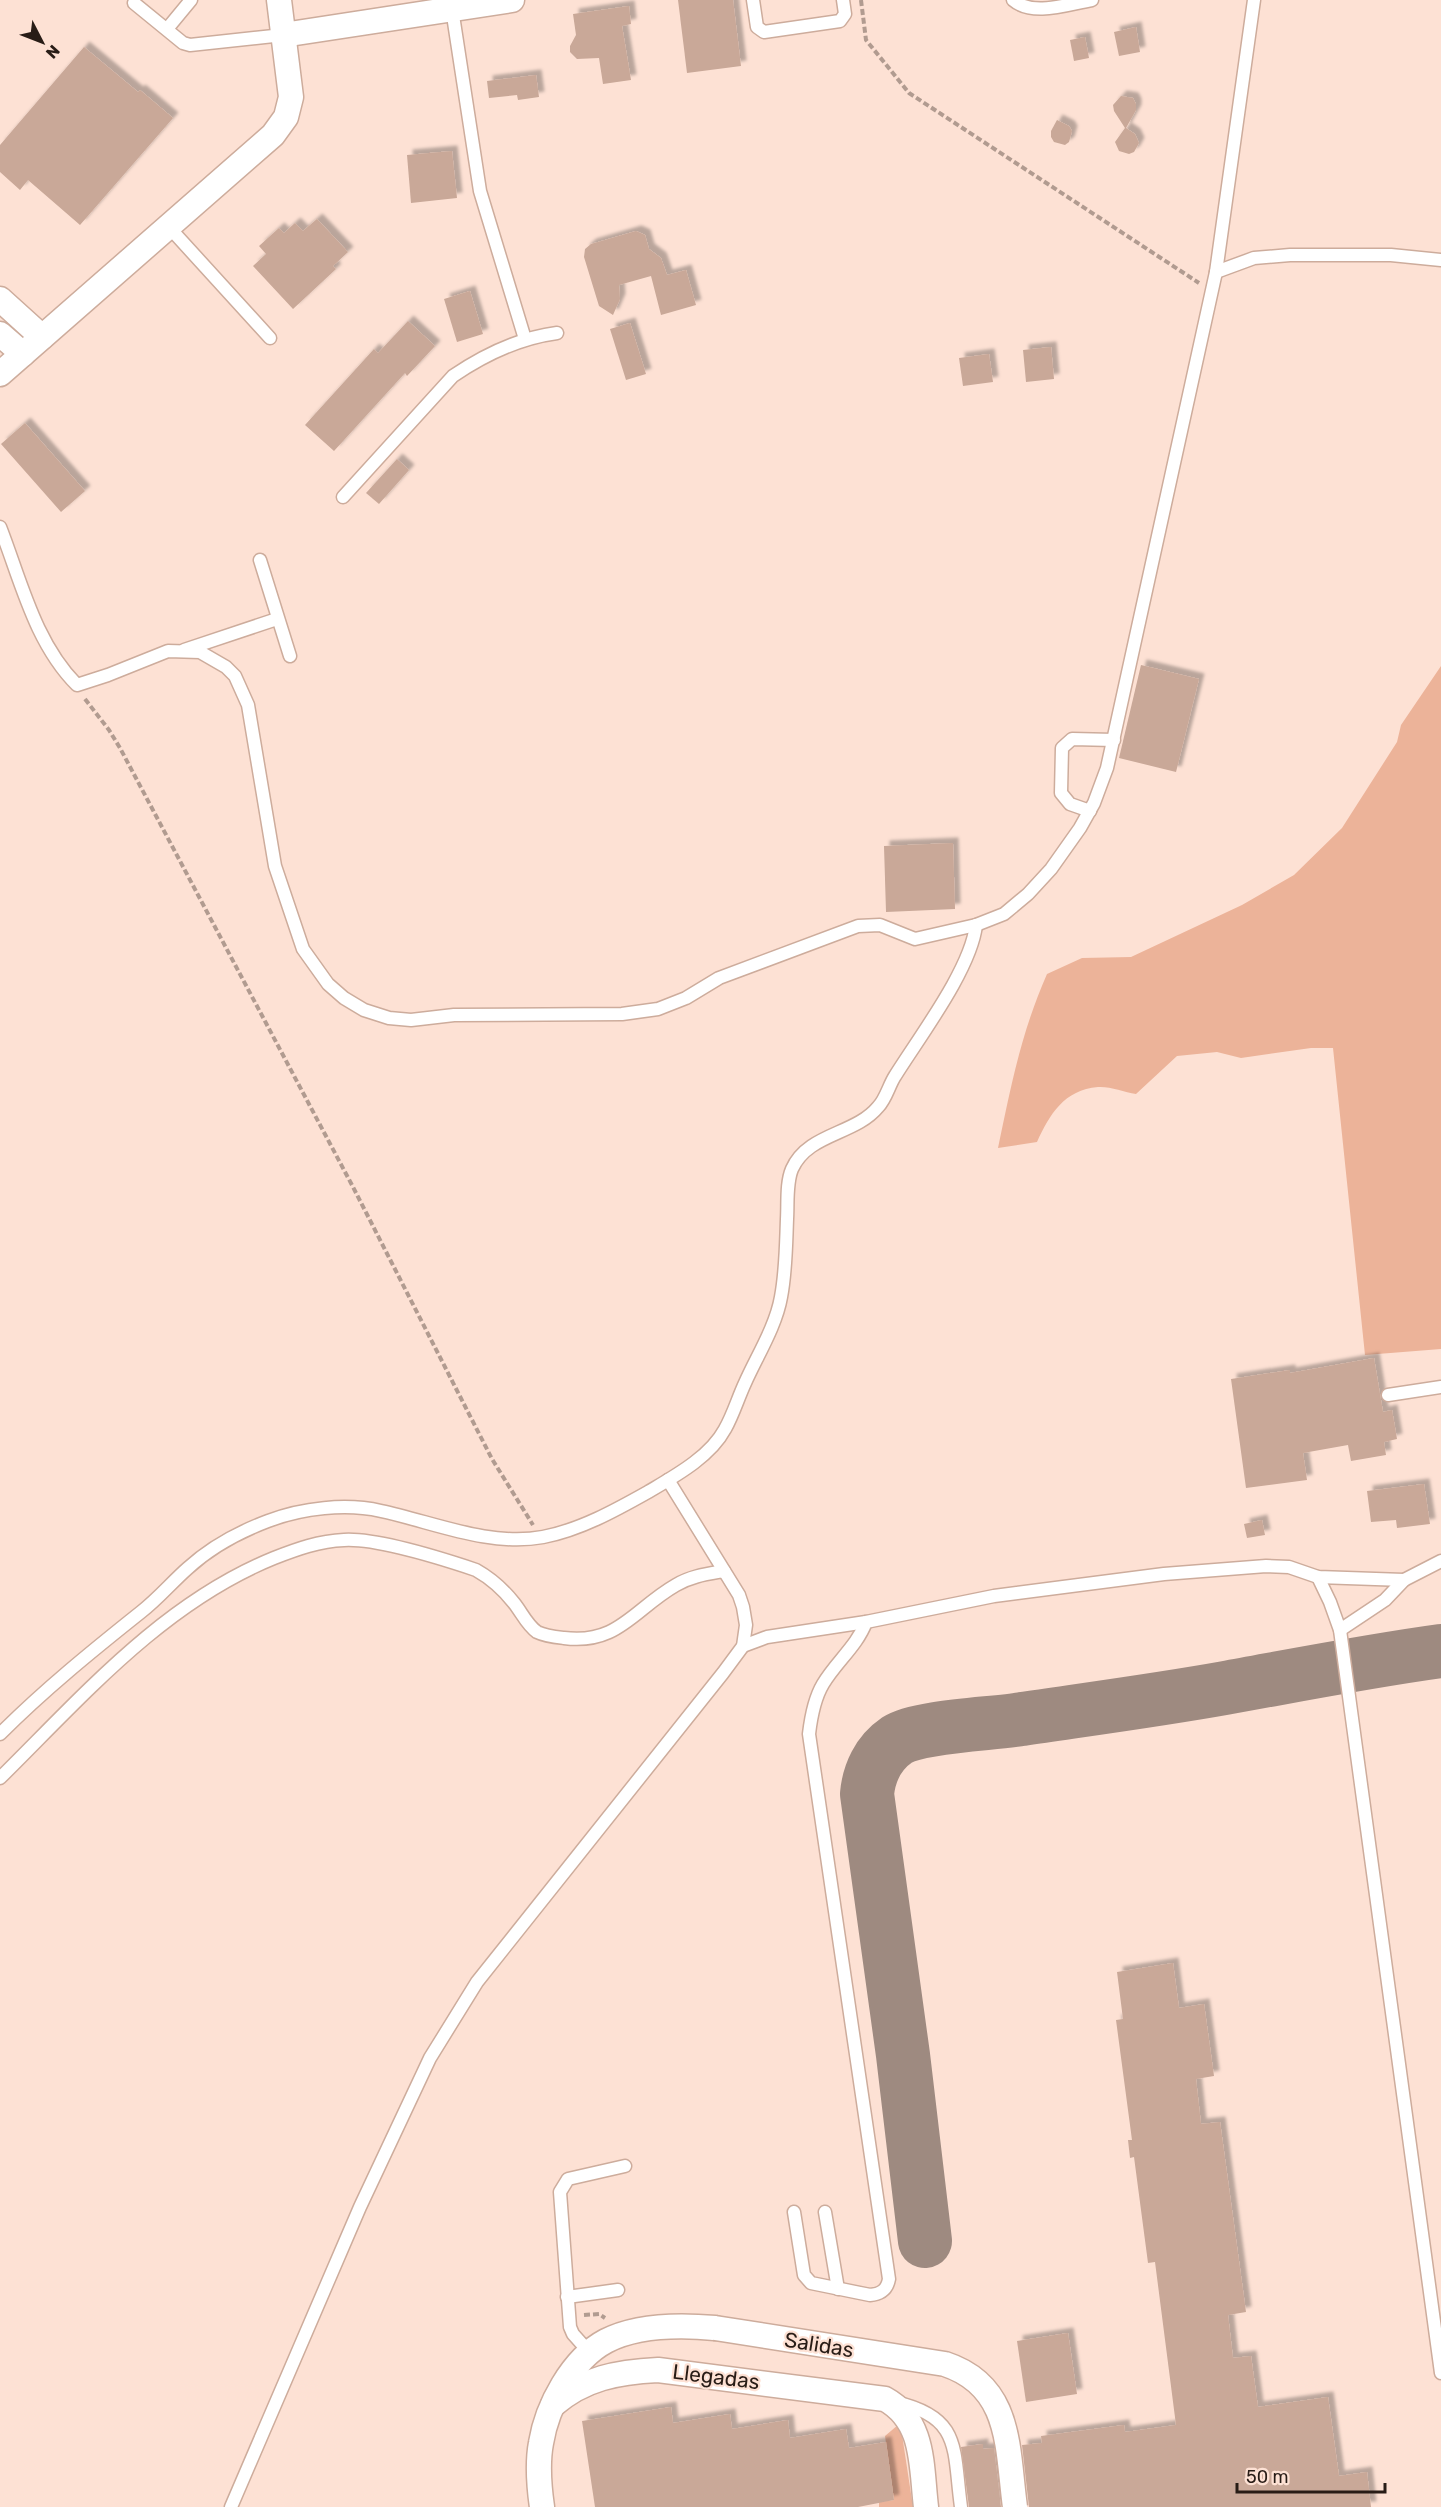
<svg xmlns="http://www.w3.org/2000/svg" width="1441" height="2507" font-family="Rubik,sans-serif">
<defs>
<filter id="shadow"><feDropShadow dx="5.5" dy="-5.5" stdDeviation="1.5" flood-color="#0004"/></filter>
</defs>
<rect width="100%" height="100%" fill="#fde1d4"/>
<!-- green -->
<g fill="#ecb399">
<path d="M 1441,666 L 1441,1349 L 1365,1355 L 1333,1048 L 1311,1048 L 1241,1058 L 1217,1052 L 1177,1056 L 1136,1094 C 1124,1092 1109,1086 1098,1087 C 1064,1090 1050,1114 1037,1142 L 998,1148 C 1011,1086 1021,1033 1047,974 L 1082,958 L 1131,957 L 1242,905 L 1294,875 L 1342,828 L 1397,742 L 1401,725 Z"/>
<path d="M 898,2425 L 901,2428 L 913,2507 L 879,2507 L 879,2502 L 894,2500 L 885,2436 Z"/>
</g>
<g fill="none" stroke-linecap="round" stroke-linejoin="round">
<!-- taxiway -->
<path stroke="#9e8a80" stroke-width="54" d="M 925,2241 L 903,2055 L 867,1794 C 869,1773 878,1753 897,1740 C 919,1726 993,1724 1022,1719 C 1090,1709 1158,1700 1225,1688 C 1297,1675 1368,1661 1441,1651"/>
</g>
<!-- building -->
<g fill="#c9a898" filter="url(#shadow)">
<path d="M 678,0 L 733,0 L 741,66 L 687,73 Z"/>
<path d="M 629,6 L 631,24 L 622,26 L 631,80 L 603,84 L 599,58 L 577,59 L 570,52 L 570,46 L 576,35 L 573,14 Z"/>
<path d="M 1136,27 L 1140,52 L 1119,56 L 1114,32 Z"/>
<path d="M 1085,37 L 1089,58 L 1074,61 L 1070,40 Z"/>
<path d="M 84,47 L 138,92 L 140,90 L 173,118 L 80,225 L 28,180 L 20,190 L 0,172 L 0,145 Z"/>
<path d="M 536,75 L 539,97 L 518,100 L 517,95 L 489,98 L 487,81 Z"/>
<path d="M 1121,96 L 1133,98 L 1136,104 L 1136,110 L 1126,128 L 1135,134 L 1139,143 L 1134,152 L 1129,154 L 1119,151 L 1115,142 L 1125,128 L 1114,111 L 1113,105 Z"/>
<path d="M 1057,120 L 1069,126 L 1072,131 L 1069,142 L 1065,145 L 1054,142 L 1051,137 L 1051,131 Z"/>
<path d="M 452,151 L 457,198 L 411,203 L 407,155 Z"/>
<path d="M 317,219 L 348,252 L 333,266 L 336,269 L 293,309 L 253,266 L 266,254 L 259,246 L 279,228 L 284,233 L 295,223 L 303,231 Z"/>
<path d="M 636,231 L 645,235 L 649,249 L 661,258 L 667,275 L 686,270 L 696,305 L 661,315 L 651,276 L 619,285 L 620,299 L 613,315 L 599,306 L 584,257 L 585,249 L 591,244 Z"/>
<path d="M 470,291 L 483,334 L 457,342 L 444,299 Z"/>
<path d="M 408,321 L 435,346 L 407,376 L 405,373 L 334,451 L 305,425 L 374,349 L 378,353 Z"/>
<path d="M 630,323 L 646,374 L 626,380 L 610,329 Z"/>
<path d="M 1051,347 L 1054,379 L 1026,382 L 1023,350 Z"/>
<path d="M 989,354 L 993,382 L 963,386 L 959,358 Z"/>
<path d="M 25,423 L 85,491 L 61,512 L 1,444 Z"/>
<path d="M 397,459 L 409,470 L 379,504 L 366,493 Z"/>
<path d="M 1141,665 L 1199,679 L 1176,772 L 1119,758 Z"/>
<path d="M 953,843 L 955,909 L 886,912 L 884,846 Z"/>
<path d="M 1374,1358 L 1383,1412 L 1392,1410 L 1397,1439 L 1384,1442 L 1386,1455 L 1351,1461 L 1348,1445 L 1303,1453 L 1307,1480 L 1246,1488 L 1231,1379 L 1290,1370 L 1290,1373 Z"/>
<path d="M 1424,1484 L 1430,1524 L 1397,1528 L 1396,1520 L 1371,1522 L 1367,1491 Z"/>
<path d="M 1262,1520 L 1265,1535 L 1247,1538 L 1244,1524 Z"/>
<path d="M 1173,1963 L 1179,2008 L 1204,2004 L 1214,2076 L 1196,2079 L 1201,2124 L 1220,2122 L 1246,2312 L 1228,2315 L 1233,2358 L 1251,2356 L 1258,2407 L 1328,2397 L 1339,2476 L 1367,2472 L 1371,2507 L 1029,2507 L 1022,2445 L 1042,2443 L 1041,2436 L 1124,2425 L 1125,2432 L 1176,2425 L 1155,2262 L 1148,2263 L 1134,2157 L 1130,2158 L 1128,2140 L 1132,2140 L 1116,2020 L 1123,2019 L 1117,1972 Z"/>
<path d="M 1068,2333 L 1077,2394 L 1026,2402 L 1017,2341 Z"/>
<path d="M 671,2407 L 673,2423 L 730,2414 L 732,2429 L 788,2420 L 790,2438 L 846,2429 L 849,2448 L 886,2442 L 894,2500 L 858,2507 L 595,2507 L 582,2421 Z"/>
<path d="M 983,2444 L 983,2449 L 994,2448 L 1001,2507 L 969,2507 L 961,2447 Z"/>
</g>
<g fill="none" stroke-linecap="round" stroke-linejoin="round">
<defs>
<g id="service">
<path d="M 753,0 L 757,27 L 764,32 L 840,21 L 845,14 L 843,0"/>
<path d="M 1013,0 C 1033,17 1068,4 1092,0"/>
<path d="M 134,3 L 183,43 L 190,45 L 283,35"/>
<path d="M 452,9 L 480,191 L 525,339"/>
<path d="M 167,29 L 191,0"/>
<path d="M 168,226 L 270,338"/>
<path d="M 1216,272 L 1254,258 L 1290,255 L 1391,255 L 1441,260"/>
<path d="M 343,497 L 453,376 C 484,355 519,338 557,333"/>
<path d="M 0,527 C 21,581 35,643 77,685 L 108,675 L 168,651 L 200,652 L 226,667 L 235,676 L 248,705 L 275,866 L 303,949 L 328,984 L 344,998 L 364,1010 L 389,1018 L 411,1020 L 454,1015 L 622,1014 L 658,1009 L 686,998 L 719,978 L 858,926 L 880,925 L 915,939 L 976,925 L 1004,914 L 1028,894 L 1051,869 L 1080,828 L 1094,803 L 1107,768 L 1216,272 L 1254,0"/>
<path d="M 260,560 L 290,656"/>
<path d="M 184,650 L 277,619"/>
<path d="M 1090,811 L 1070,804 L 1061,793 L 1062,748 L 1072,739 L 1114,740"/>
<path d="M 1388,1395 L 1441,1387"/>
<path d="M 1318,1577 L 1330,1602 L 1340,1630 L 1441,2373"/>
<path d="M 1340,1630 L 1385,1600 L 1404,1580"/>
<path d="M 743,1646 L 767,1637 L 866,1622 L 994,1596 L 1164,1574 L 1266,1566 L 1289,1567 L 1318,1577 L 1404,1580 L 1441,1561"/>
<path d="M 0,1734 C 44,1690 92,1651 141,1612 C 158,1599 172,1582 188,1568 C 211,1547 239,1532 268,1521 C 302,1508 346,1503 381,1511 C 433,1522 489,1547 543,1537 C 580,1530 616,1510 648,1492 C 675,1476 710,1457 725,1429 C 733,1415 738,1398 745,1383 C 757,1356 776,1326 781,1297 C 786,1271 786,1245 787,1219 C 788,1203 786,1183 792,1169 C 808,1133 855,1135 878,1107 C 886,1099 889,1085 895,1076 C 920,1036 971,969 976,925"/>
<path d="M 0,1778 C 83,1696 163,1603 274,1558 C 297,1549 319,1541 344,1540 C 378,1538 443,1559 476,1570 C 492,1579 503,1589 514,1603 C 522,1613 527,1625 537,1632 C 545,1636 555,1637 564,1638 C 618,1645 634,1609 676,1585 C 691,1576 707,1574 724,1571"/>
<path d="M 794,2212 L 804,2275 L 811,2283 L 870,2295 C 881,2294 887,2290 889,2279 L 809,1734 C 811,1717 814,1699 823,1684 C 836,1662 857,1646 866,1622"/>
<path d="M 825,2212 L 838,2289"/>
<path d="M 567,2297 L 618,2290"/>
<path d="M 590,2353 L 573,2334 L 570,2327 L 560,2192 L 568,2179 L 625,2166"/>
<path d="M 895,2402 C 962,2417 953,2449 961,2507"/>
<path d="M 231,2507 L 360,2207 L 430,2058 L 477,1982 L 723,1673 L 743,1646 L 746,1625 L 743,1607 L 739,1595 L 668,1480"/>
</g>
<g id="minor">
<path d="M 283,35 L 512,0"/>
<path d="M 0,299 L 42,337"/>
<path d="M 0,334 L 23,354"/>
<path d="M 0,374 L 273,135 L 286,117 L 291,97 L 279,0"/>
<path d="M 553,2405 C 584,2378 618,2372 658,2370 L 885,2399 C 925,2421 921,2466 926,2507"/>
<path d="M 542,2507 C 539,2486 537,2464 541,2443 C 547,2406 572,2359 606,2341 C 637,2325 682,2325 715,2328"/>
</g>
</defs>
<!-- service casing -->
<use href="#service" stroke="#cdac9c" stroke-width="15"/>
<!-- minor casing -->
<use href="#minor" stroke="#cdac9c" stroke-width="27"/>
<!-- path -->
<g stroke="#b19b90" stroke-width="4" stroke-dasharray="6 3" stroke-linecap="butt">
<path d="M 861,0 L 866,40 L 909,93 L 1199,283"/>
<path d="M 85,699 L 109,730 L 120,748 L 353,1187 L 492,1459 L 533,1525"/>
<path d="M 584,2315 L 599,2314 L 605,2318"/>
</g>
<!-- service -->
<use href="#service" stroke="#fff" stroke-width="12"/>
<!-- minor -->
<use href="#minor" stroke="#fff" stroke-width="24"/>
<defs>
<path id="minor-bridge" d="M 715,2328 L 945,2364 C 1012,2386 1007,2448 1015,2507"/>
</defs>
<!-- minor-bridge casing -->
<use href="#minor-bridge" stroke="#cdac9c" stroke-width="27" stroke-linecap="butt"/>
<!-- minor-bridge -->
<use href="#minor-bridge" stroke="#fff" stroke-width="24"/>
</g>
<g text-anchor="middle" stroke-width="4.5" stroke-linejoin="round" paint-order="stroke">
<!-- street labels -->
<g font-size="21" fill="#281c16" stroke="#fde1d4">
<text transform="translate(819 2345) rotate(9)" y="7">Salidas</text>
<text transform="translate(716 2377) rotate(7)" y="7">Llegadas</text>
</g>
</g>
<!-- north arrow -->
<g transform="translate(42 42) rotate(132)" stroke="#fde1d4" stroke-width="4.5" paint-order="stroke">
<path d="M0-4.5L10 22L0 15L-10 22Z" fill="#281c16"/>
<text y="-9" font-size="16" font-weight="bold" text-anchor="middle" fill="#281c16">N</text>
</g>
<!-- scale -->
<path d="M1237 2483v9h148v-9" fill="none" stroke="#281c16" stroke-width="3"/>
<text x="1246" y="2483" font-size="18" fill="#281c16" stroke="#fde1d4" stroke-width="4.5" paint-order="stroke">50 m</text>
</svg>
